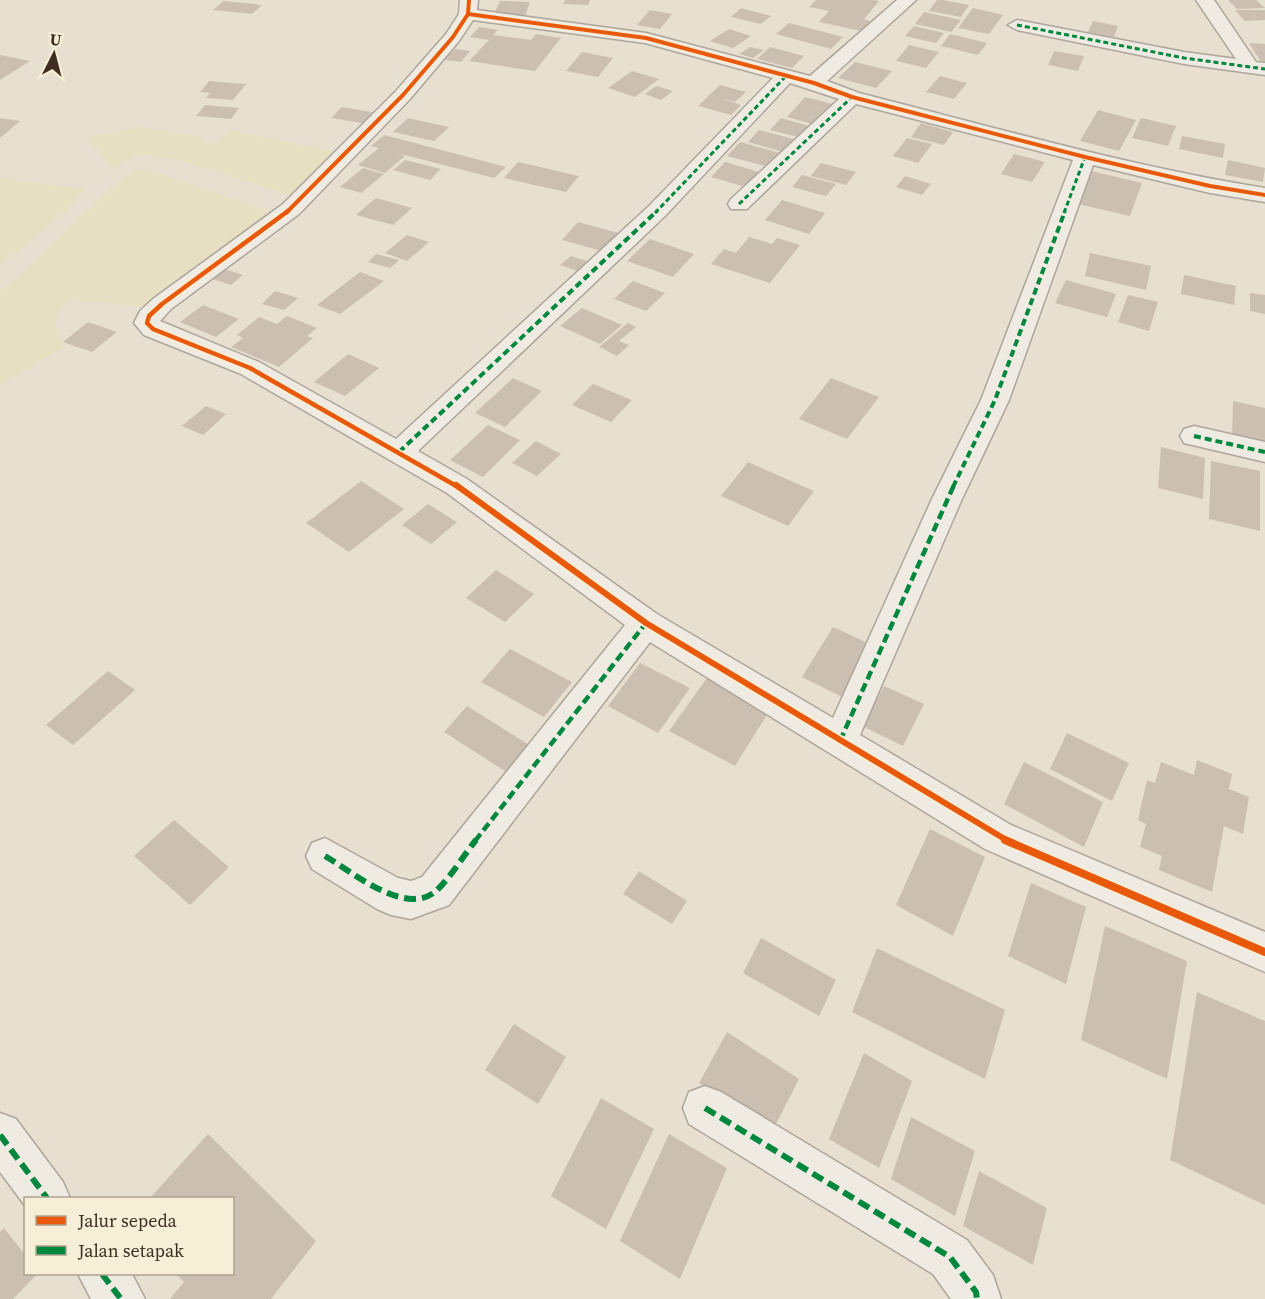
<svg xmlns="http://www.w3.org/2000/svg" width="1265" height="1299" font-family="'Source Serif 4',serif">
<rect width="100%" height="100%" fill="#e7e0d1"/>
<!-- farmland -->
<g fill="#e6dfc2">
<path d="M 142,127 L 197,136 L 213,145 L 230,130 L 337,152 L 297,198 L 179,160 L 139,154 L 113,168 L 86,138 Z"/>
<path d="M 138,169 L 157,173 L 275,213 L 149,307 L 67,299 L 54,322 L 65,347 L 0,385 L 0,290 L 13,282 L 113,186 Z"/>
<path d="M 0,178 L 85,189 L 67,210 L 0,266 Z"/>
</g>
<!-- building -->
<g fill="#cbbfb2">
<path d="M 565,0 L 590,0 L 588,5 L 563,4 Z"/>
<path d="M 816,0 L 874,0 L 879,1 L 864,19 L 870,21 L 861,31 L 819,22 L 829,11 L 809,7 Z"/>
<path d="M 937,0 L 943,0 L 969,5 L 961,17 L 929,11 Z"/>
<path d="M 1228,0 L 1256,0 L 1265,8 L 1237,9 Z"/>
<path d="M 224,1 L 262,5 L 252,14 L 213,10 Z"/>
<path d="M 500,1 L 530,2 L 525,16 L 494,14 Z"/>
<path d="M 741,8 L 771,16 L 761,24 L 731,17 Z"/>
<path d="M 973,8 L 1003,15 L 989,34 L 958,28 Z"/>
<path d="M 650,10 L 672,14 L 660,29 L 637,25 Z"/>
<path d="M 1235,10 L 1265,10 L 1265,20 L 1245,21 Z"/>
<path d="M 924,12 L 961,20 L 951,32 L 915,24 Z"/>
<path d="M 1093,21 L 1118,26 L 1114,37 L 1088,32 Z"/>
<path d="M 789,23 L 843,37 L 831,49 L 776,34 Z"/>
<path d="M 914,26 L 944,33 L 936,43 L 905,36 Z"/>
<path d="M 479,27 L 498,30 L 493,35 L 531,40 L 536,34 L 561,38 L 535,71 L 469,61 L 489,40 L 470,37 Z"/>
<path d="M 729,29 L 751,36 L 733,48 L 710,41 Z"/>
<path d="M 950,34 L 987,43 L 978,55 L 941,46 Z"/>
<path d="M 1249,43 L 1265,44 L 1265,65 L 1263,65 Z"/>
<path d="M 909,45 L 939,52 L 926,68 L 896,61 Z"/>
<path d="M 750,47 L 764,50 L 753,58 L 739,54 Z"/>
<path d="M 770,47 L 804,56 L 792,68 L 757,59 Z"/>
<path d="M 455,49 L 470,51 L 461,62 L 445,60 Z"/>
<path d="M 1054,51 L 1084,56 L 1078,71 L 1048,65 Z"/>
<path d="M 582,52 L 613,58 L 598,77 L 566,71 Z"/>
<path d="M 0,55 L 30,61 L 0,80 Z"/>
<path d="M 855,62 L 892,71 L 876,88 L 838,78 Z"/>
<path d="M 632,71 L 659,79 L 635,97 L 608,88 Z"/>
<path d="M 940,76 L 967,83 L 954,99 L 926,92 Z"/>
<path d="M 209,81 L 219,82 L 246,84 L 233,100 L 206,98 L 210,93 L 200,92 Z"/>
<path d="M 720,85 L 746,92 L 735,102 L 717,97 L 741,105 L 731,115 L 698,106 Z"/>
<path d="M 656,86 L 673,91 L 661,100 L 645,94 Z"/>
<path d="M 805,97 L 837,105 L 819,126 L 787,117 Z"/>
<path d="M 205,105 L 239,108 L 231,119 L 196,116 Z"/>
<path d="M 342,107 L 378,113 L 368,124 L 331,118 Z"/>
<path d="M 1098,110 L 1136,120 L 1119,151 L 1080,141 Z"/>
<path d="M 0,118 L 20,121 L 0,138 Z"/>
<path d="M 408,118 L 449,127 L 434,141 L 393,132 Z"/>
<path d="M 781,118 L 816,128 L 806,139 L 770,130 Z"/>
<path d="M 1141,118 L 1176,126 L 1168,146 L 1132,138 Z"/>
<path d="M 921,123 L 953,132 L 944,145 L 911,137 Z"/>
<path d="M 759,130 L 797,140 L 787,153 L 748,142 Z"/>
<path d="M 384,135 L 453,153 L 506,167 L 494,178 L 397,153 L 405,156 L 385,173 L 358,165 L 379,148 L 371,146 Z"/>
<path d="M 1182,136 L 1225,144 L 1223,158 L 1179,149 Z"/>
<path d="M 907,138 L 932,144 L 918,163 L 893,156 Z"/>
<path d="M 740,142 L 784,154 L 772,168 L 727,156 Z"/>
<path d="M 1014,154 L 1045,162 L 1032,182 L 1001,174 Z"/>
<path d="M 405,160 L 441,169 L 430,180 L 393,170 Z"/>
<path d="M 1228,160 L 1265,168 L 1263,182 L 1225,175 Z"/>
<path d="M 518,162 L 579,176 L 566,192 L 504,178 Z"/>
<path d="M 725,162 L 762,173 L 749,188 L 711,177 Z"/>
<path d="M 821,163 L 856,172 L 846,185 L 811,176 Z"/>
<path d="M 363,168 L 384,174 L 361,193 L 340,187 Z"/>
<path d="M 1091,171 L 1142,183 L 1130,216 L 1078,204 Z"/>
<path d="M 802,175 L 836,184 L 826,196 L 792,187 Z"/>
<path d="M 905,176 L 931,184 L 922,195 L 896,187 Z"/>
<path d="M 376,198 L 412,208 L 393,225 L 356,215 Z"/>
<path d="M 782,200 L 825,213 L 809,234 L 765,220 Z"/>
<path d="M 578,222 L 618,233 L 602,251 L 562,240 Z"/>
<path d="M 407,235 L 429,242 L 407,261 L 385,253 Z"/>
<path d="M 749,237 L 772,244 L 777,238 L 800,245 L 770,283 L 711,264 L 724,249 L 736,253 Z"/>
<path d="M 650,239 L 694,254 L 673,277 L 627,261 Z"/>
<path d="M 1090,253 L 1151,266 L 1146,290 L 1085,276 Z"/>
<path d="M 376,254 L 399,260 L 390,268 L 368,262 Z"/>
<path d="M 571,256 L 596,264 L 586,274 L 560,265 Z"/>
<path d="M 224,269 L 243,275 L 231,285 L 212,279 Z"/>
<path d="M 360,272 L 384,281 L 340,314 L 317,305 Z"/>
<path d="M 1184,275 L 1236,286 L 1234,305 L 1181,294 Z"/>
<path d="M 1066,280 L 1116,294 L 1107,317 L 1055,303 Z"/>
<path d="M 633,281 L 665,293 L 646,311 L 614,299 Z"/>
<path d="M 275,291 L 298,298 L 284,310 L 262,304 Z"/>
<path d="M 1250,293 L 1265,295 L 1265,314 L 1250,311 Z"/>
<path d="M 1128,295 L 1158,302 L 1149,331 L 1118,322 Z"/>
<path d="M 203,305 L 239,319 L 216,337 L 180,322 Z"/>
<path d="M 582,308 L 622,325 L 600,344 L 560,326 Z"/>
<path d="M 287,316 L 317,328 L 307,336 L 313,338 L 279,367 L 231,347 L 243,338 L 237,335 L 259,317 L 277,324 Z"/>
<path d="M 88,322 L 117,332 L 92,352 L 63,342 Z"/>
<path d="M 628,323 L 636,327 L 619,341 L 629,345 L 617,356 L 599,347 Z"/>
<path d="M 348,354 L 379,368 L 345,396 L 314,382 Z"/>
<path d="M 513,378 L 542,391 L 505,427 L 475,413 Z"/>
<path d="M 831,378 L 879,397 L 847,439 L 799,419 Z"/>
<path d="M 593,384 L 632,400 L 611,422 L 572,405 Z"/>
<path d="M 1233,401 L 1265,408 L 1265,445 L 1232,438 Z"/>
<path d="M 206,406 L 226,414 L 203,435 L 182,426 Z"/>
<path d="M 488,425 L 520,440 L 483,477 L 450,460 Z"/>
<path d="M 536,441 L 561,454 L 537,476 L 512,463 Z"/>
<path d="M 1161,447 L 1205,458 L 1203,499 L 1158,488 Z"/>
<path d="M 1211,461 L 1260,471 L 1260,531 L 1209,519 Z"/>
<path d="M 748,462 L 814,491 L 788,526 L 721,496 Z"/>
<path d="M 361,481 L 404,509 L 349,552 L 306,523 Z"/>
<path d="M 428,504 L 457,522 L 431,544 L 402,525 Z"/>
<path d="M 496,570 L 534,594 L 505,622 L 466,598 Z"/>
<path d="M 833,627 L 872,645 L 842,697 L 802,677 Z"/>
<path d="M 510,649 L 572,682 L 544,717 L 481,682 Z"/>
<path d="M 640,663 L 690,688 L 658,733 L 608,706 Z"/>
<path d="M 108,671 L 135,690 L 73,745 L 46,725 Z"/>
<path d="M 709,675 L 772,707 L 735,766 L 669,731 Z"/>
<path d="M 884,686 L 924,704 L 903,746 L 862,726 Z"/>
<path d="M 467,706 L 534,748 L 511,775 L 444,732 Z"/>
<path d="M 1067,733 L 1129,763 L 1112,801 L 1050,769 Z"/>
<path d="M 1197,760 L 1232,774 L 1229,789 L 1249,797 L 1243,834 L 1224,826 L 1212,892 L 1159,870 L 1162,856 L 1140,847 L 1146,824 L 1138,820 L 1147,780 L 1155,783 L 1161,762 L 1194,775 Z"/>
<path d="M 1024,762 L 1103,802 L 1084,847 L 1004,804 Z"/>
<path d="M 174,820 L 229,867 L 190,905 L 134,856 Z"/>
<path d="M 930,829 L 985,857 L 953,936 L 896,905 Z"/>
<path d="M 639,871 L 687,901 L 672,924 L 623,894 Z"/>
<path d="M 1031,883 L 1086,907 L 1066,984 L 1008,956 Z"/>
<path d="M 1105,926 L 1187,961 L 1167,1079 L 1081,1040 Z"/>
<path d="M 761,938 L 836,980 L 819,1016 L 743,973 Z"/>
<path d="M 877,948 L 1005,1010 L 985,1079 L 852,1012 Z"/>
<path d="M 1197,992 L 1265,1021 L 1265,1205 L 1170,1160 Z"/>
<path d="M 514,1024 L 566,1057 L 538,1104 L 485,1070 Z"/>
<path d="M 727,1032 L 799,1079 L 772,1132 L 699,1083 Z"/>
<path d="M 864,1053 L 912,1081 L 879,1168 L 829,1139 Z"/>
<path d="M 601,1098 L 654,1129 L 606,1229 L 551,1196 Z"/>
<path d="M 911,1117 L 975,1151 L 955,1216 L 891,1179 Z"/>
<path d="M 208,1134 L 316,1241 L 271,1299 L 170,1299 L 184,1282 L 176,1274 L 232,1274 L 232,1198 L 150,1198 Z"/>
<path d="M 669,1134 L 727,1168 L 680,1279 L 620,1241 Z"/>
<path d="M 979,1171 L 1047,1208 L 1033,1265 L 963,1226 Z"/>
<path d="M 4,1228 L 26,1256 L 26,1274 L 37,1274 L 13,1299 L 0,1299 L 0,1232 Z"/>
</g>
<g fill="none" stroke-linecap="round" stroke-linejoin="round">
<defs>
<g id="minor">
<path d="M 460,0 L 478,0 L 477,10 L 646,33 L 810,76 L 897,0 L 916,0 L 827,81 L 859,93 C 993,127 1128,166 1265,188 L 1265,202 L 1210,193 L 1093,165 L 1009,400 L 961,501 L 860,735 L 1011,825 L 1265,932 L 1265,972 L 985,849 L 650,642 L 449,905 L 411,919 L 391,915 L 377,909 L 312,869 L 306,856 L 312,843 L 325,838 L 398,878 L 411,881 L 422,877 L 625,625 L 447,493 L 241,374 L 144,335 L 134,323 L 140,311 L 153,299 L 283,204 L 396,91 L 446,34 L 459,14 ZM 473,20 L 645,43 L 773,78 L 649,206 L 396,439 L 259,362 L 160,321 L 171,309 L 299,214 L 410,99 L 459,41 ZM 790,83 L 839,99 L 731,199 L 728,204 L 731,209 L 747,209 L 856,104 L 1073,160 L 981,400 L 931,501 L 833,718 L 657,614 L 467,479 L 418,451 L 665,216 Z"/>
<path d="M 1196,0 L 1214,0 L 1256,62 L 1265,63 L 1265,75 L 1184,64 L 1017,30 L 1008,25 L 1017,20 L 1184,52 L 1236,59 Z"/>
<path d="M 1194,426 L 1265,442 L 1265,462 L 1184,443 L 1180,436 L 1184,429 Z"/>
<path d="M 705,1086 L 721,1092 L 967,1240 L 993,1275 L 1001,1299 L 951,1299 L 933,1274 L 689,1124 L 683,1108 L 689,1092 Z"/>
<path d="M 0,1113 L 16,1119 L 63,1182 L 70,1198 L 26,1198 L 26,1207 L 0,1172 Z"/>
<path d="M 78,1274 L 132,1274 L 145,1299 L 91,1299 Z"/>
</g>
</defs>
<!-- minor casing -->
<use href="#minor" stroke="#ada599" stroke-width="3"/>
<!-- minor -->
<use href="#minor" fill="#efebe3" fill-rule="evenodd"/>
<!-- quiet-far3 -->
<g stroke="#00873e" stroke-width="3" stroke-dasharray="5 3" stroke-linecap="butt">
<path d="M 1017,25 L 1184,58 L 1265,69"/>
<path d="M 739,204 L 852,97"/>
<path d="M 655,213 L 786,76"/>
<path d="M 1064,213 L 1085,157"/>
</g>
<!-- quiet-far2 -->
<g stroke="#00873e" stroke-width="4" stroke-dasharray="7 4" stroke-linecap="butt">
<path d="M 1194,436 L 1265,452"/>
<path d="M 399,452 L 657,211"/>
<path d="M 953,487 L 995,400 L 1065,211"/>
</g>
<!-- quiet-far1 -->
<g stroke="#00873e" stroke-width="4.5" stroke-dasharray="9 4.5" stroke-linecap="butt">
<path d="M 840,741 L 954,485"/>
<path d="M 475,841 L 646,623"/>
</g>
<!-- quiet -->
<g stroke="#00873e" stroke-width="6" stroke-dasharray="12 6" stroke-linecap="butt">
<path d="M 325,856 C 352,872 406,917 436,891 C 451,877 463,856 476,840"/>
<path d="M 705,1108 L 950,1257 L 976,1292 L 977,1299"/>
<path d="M 0,1135 L 47,1198"/>
<path d="M 102,1274 L 121,1299"/>
</g>
<defs>
<g id="cycleway-far3">
<path d="M 468,14 L 646,38 L 814,83 L 852,97 L 1085,157 L 1210,186 L 1265,195"/>
<path d="M 286,213 L 403,95 L 453,37 L 468,14 L 469,0"/>
</g>
<path id="cycleway-far2" d="M 288,211 L 162,304 L 149,316 L 147,323 L 153,329 L 250,368 L 458,487"/>
<path id="cycleway-far1" d="M 456,485 L 646,623 L 1008,841"/>
<path id="cycleway" d="M 1005,840 L 1265,952"/>
</defs>
<!-- cycleway-far3 casing -->
<use href="#cycleway-far3" stroke="#f7eed8" stroke-width="6"/>
<!-- cycleway-far2 casing -->
<use href="#cycleway-far2" stroke="#f7eed8" stroke-width="8"/>
<!-- cycleway-far1 casing -->
<use href="#cycleway-far1" stroke="#f7eed8" stroke-width="10"/>
<!-- cycleway casing -->
<use href="#cycleway" stroke="#f7eed8" stroke-width="11"/>
<!-- cycleway-far3 -->
<use href="#cycleway-far3" stroke="#e8590c" stroke-width="4"/>
<!-- cycleway-far2 -->
<use href="#cycleway-far2" stroke="#e8590c" stroke-width="4.5"/>
<!-- cycleway-far1 -->
<use href="#cycleway-far1" stroke="#e8590c" stroke-width="6"/>
<!-- cycleway -->
<use href="#cycleway" stroke="#e8590c" stroke-width="8"/>
</g>
<!-- legend -->
<rect x="24" y="1197" width="210" height="78" fill="#f7eed8" stroke="#ada18e" stroke-width="1.5"/>
<rect x="36" y="1216" width="30" height="9" fill="#e8590c" stroke="#ada18e" stroke-width="1.5"/>
<text x="78" y="1227" font-size="18" fill="#3d2e20">Jalur sepeda</text>
<rect x="36" y="1246" width="30" height="9" fill="#00873e" stroke="#ada18e" stroke-width="1.5"/>
<text x="78" y="1257" font-size="18" fill="#3d2e20">Jalan setapak</text>
<!-- north arrow -->
<g transform="translate(54 54) rotate(6)" stroke="#f7eed8" stroke-width="4.5" paint-order="stroke">
<path d="M0-4.5L10 22L0 15L-10 22Z" fill="#3d2e20"/>
<text y="-9" font-size="16" font-weight="bold" text-anchor="middle" fill="#3d2e20">U</text>
</g>
</svg>
